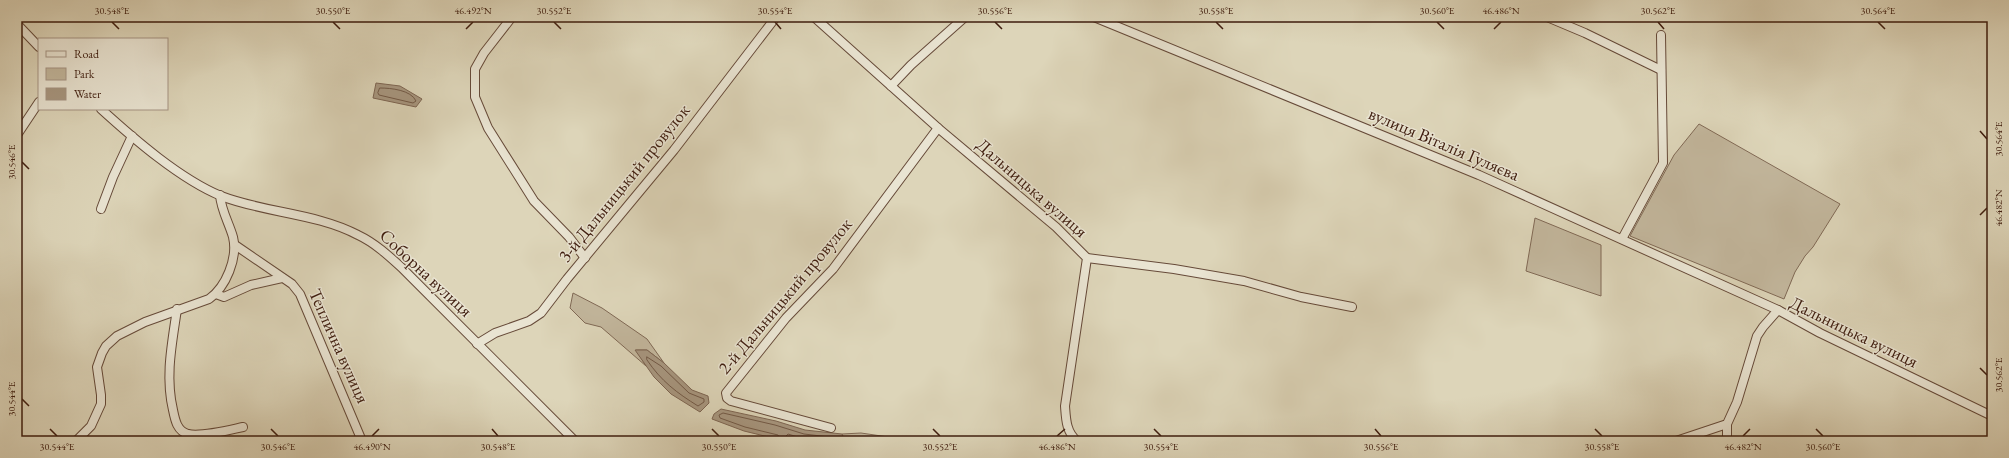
<svg xmlns="http://www.w3.org/2000/svg" width="2009" height="458" font-family="'EB Garamond',serif">
<rect width="100%" height="100%" fill="#ddd5b9"/>
<filter id="stains"><feTurbulence type="fractalNoise" baseFrequency=".005" numOctaves="4"/><feColorMatrix values="0 0 0 0 .2 0 0 0 0 .09 0 0 0 0 .02 0 0 0 .5 -.17"/></filter>
<radialGradient id="worn" r=".72"><stop offset=".6" stop-color="#630" stop-opacity="0"/><stop offset="1" stop-color="#630" stop-opacity=".3"/></radialGradient>
<!-- green -->
<g fill="#c2b69c" stroke="#806955">
<path d="M 1699,124 L 1840,204 L 1813,247 L 1805,256 L 1795,272 L 1784,299 L 1630,236 L 1674,155 Z"/>
<path d="M 1535,218 L 1601,245 L 1601,296 L 1526,271 Z"/>
<path d="M 573,293 L 602,308 L 647,339 L 664,363 L 647,350 L 636,350 L 646,366 L 601,327 L 585,323 L 570,308 Z"/>
<path d="M 861,433 L 895,438 L 902,441 L 845,441 L 842,434 Z"/>
</g>
<!-- water -->
<g fill="#a7967f" stroke="#7d6552">
<path d="M 376,83 L 400,86 L 422,99 L 416,107 L 373,98 Z"/>
<path d="M 635,350 L 647,350 L 664,363 L 692,390 L 708,396 L 709,403 L 700,412 L 671,394 L 654,377 Z"/>
<path d="M 721,409 L 776,421 L 805,430 L 842,434 L 845,441 L 785,441 L 744,431 L 712,419 L 714,414 Z"/>
</g>
<g fill="none" stroke-linecap="round" stroke-linejoin="round">
<!-- shore -->
<g stroke="#725946" stroke-width="1">
<path d="M 380,88 C 391,88 411,90 416,101 L 413,103 L 379,95 L 378,93 Z"/>
<path d="M 647,357 L 661,366 L 689,393 L 704,399 L 704,402 L 698,406 C 677,393 661,381 647,360 Z"/>
<path d="M 781,441 L 778,435 L 745,427 L 720,418 L 719,415 L 723,413 L 775,425 L 804,434 L 838,438 L 841,441"/>
<path d="M 786,441 L 786,436 L 788,434 L 804,439 L 823,441"/>
</g>
<defs>
<g id="minor">
<path d="M 512,17 L 484,53 L 475,69 L 475,97 L 488,128 L 534,201 L 569,237 L 585,258"/>
<path d="M 814,17 L 938,128 L 1056,227 L 1087,258 L 1065,406 C 1066,419 1066,432 1077,441"/>
<path d="M 1094,17 L 1479,175 L 1778,310"/>
<path d="M 1547,17 L 1585,33 L 1661,70"/>
<path d="M 17,24 L 39,47"/>
<path d="M 891,86 L 911,65 L 965,17"/>
<path d="M 101,109 C 134,139 180,179 221,196 C 265,213 316,213 358,235 C 375,243 389,256 402,268 L 575,441"/>
<path d="M 17,135 L 39,102"/>
<path d="M 101,209 L 113,177 L 132,136"/>
<path d="M 1622,239 L 1663,163 L 1661,35"/>
<path d="M 235,245 L 292,284 L 300,294 L 362,441"/>
<path d="M 1087,258 L 1174,269 L 1244,281 L 1301,297 L 1352,307"/>
<path d="M 216,294 L 224,297 L 251,285 L 282,278"/>
<path d="M 177,309 C 172,344 165,376 173,410 C 175,420 177,431 188,434 C 202,437 229,430 243,427"/>
<path d="M 477,344 L 495,333 L 529,321 L 541,313 L 567,279 L 674,150 L 776,17"/>
<path d="M 831,428 L 731,401 L 727,398 L 726,393 L 786,318 L 833,269 L 938,128"/>
<path d="M 76,441 L 91,426 L 101,404 L 101,395 L 97,367 L 102,353 L 106,346 L 117,336 L 145,322 L 209,299 C 226,287 238,258 233,237 C 229,223 221,210 220,195"/>
<path d="M 1676,441 L 1727,424 L 1737,402 L 1757,336 L 1763,327 L 1778,310 L 1820,333 L 1992,416"/>
<path d="M 1727,441 L 1727,424"/>
</g>
</defs>
<!-- minor casing -->
<use href="#minor" stroke="#664a39" stroke-width="10"/>
<!-- minor -->
<use href="#minor" stroke="#e9e4d2" stroke-width="8"/>
</g>
<!-- ticks -->
<path fill="none" stroke="#3e1c0e" stroke-width="1.5" d="M 112,22 L 119,29M 333,22 L 340,29M 554,22 L 561,29M 775,22 L 781,29M 995,22 L 1002,29M 1216,22 L 1223,29M 1437,22 L 1444,29M 1658,22 L 1664,29M 1878,22 L 1885,29M 466,29 L 473,22M 1494,29 L 1501,22M 1980,131 L 1987,139M 22,162 L 29,169M 1980,215 L 1987,208M 1980,368 L 1987,375M 22,399 L 29,406M 50,429 L 57,436M 271,429 L 278,436M 492,429 L 498,436M 712,429 L 719,436M 933,429 L 940,436M 1154,429 L 1161,436M 1375,429 L 1381,436M 1595,429 L 1602,436M 1816,429 L 1823,436M 372,436 L 379,429M 1057,436 L 1065,429M 1743,436 L 1750,429"/>
<g text-anchor="middle" stroke-width="3" stroke-linejoin="round" paint-order="stroke">
<!-- street labels -->
<g font-size="18" fill="#3e1c0e" stroke="#e9e4d2">
<text transform="translate(1444 144) rotate(23)" y="6">вулиця Віталія Гуляєва</text>
<text transform="translate(624 183) rotate(-51)" y="6">3-й Дальницький провулок</text>
<text transform="translate(1032 188) rotate(41)" y="6">Дальницька вулиця</text>
<text transform="translate(426 273) rotate(43)" y="6">Соборна вулиця</text>
<text transform="translate(785 296) rotate(-50)" y="6">2-й Дальницький провулок</text>
<text transform="translate(1854 332) rotate(26)" y="6">Дальницька вулиця</text>
<text transform="translate(339 346) rotate(66)" y="6">Теплична вулиця</text>
</g>
</g>
<!-- margin -->
<rect width="2009" height="458" fill="none" stroke="#ddd5b9" stroke-width="44"/>
<!-- legend -->
<rect x="38" y="38" width="130" height="72" fill="#e9e4d2" stroke="#a59484"/>
<rect x="46" y="51" width="20" height="6" fill="#e9e4d2" stroke="#a59484"/>
<text x="74" y="58" font-size="12" fill="#3e1c0e">Road</text>
<rect x="46" y="68" width="20" height="12" fill="#c2b69c" stroke="#a59484"/>
<text x="74" y="78" font-size="12" fill="#3e1c0e">Park</text>
<rect x="46" y="88" width="20" height="12" fill="#a7967f" stroke="#a59484"/>
<text x="74" y="98" font-size="12" fill="#3e1c0e">Water</text>
<rect x="22" y="22" width="1965" height="414" fill="none" stroke="#3e1c0e" stroke-width="1.5"/>
<g font-size="10" text-anchor="middle" fill="#3e1c0e">
<text x="112" y="14">30.548°E</text>
<text x="333" y="14">30.550°E</text>
<text x="473" y="14">46.492°N</text>
<text x="554" y="14">30.552°E</text>
<text x="775" y="14">30.554°E</text>
<text x="995" y="14">30.556°E</text>
<text x="1216" y="14">30.558°E</text>
<text x="1437" y="14">30.560°E</text>
<text x="1501" y="14">46.486°N</text>
<text x="1658" y="14">30.562°E</text>
<text x="1878" y="14">30.564°E</text>
<text transform="translate(1998 139) rotate(-90)" y="4">30.564°E</text>
<text transform="translate(11 162) rotate(-90)" y="4">30.546°E</text>
<text transform="translate(1998 208) rotate(-90)" y="4">46.482°N</text>
<text transform="translate(1998 375) rotate(-90)" y="4">30.562°E</text>
<text transform="translate(11 399) rotate(-90)" y="4">30.544°E</text>
<text x="57" y="450">30.544°E</text>
<text x="278" y="450">30.546°E</text>
<text x="372" y="450">46.490°N</text>
<text x="498" y="450">30.548°E</text>
<text x="719" y="450">30.550°E</text>
<text x="940" y="450">30.552°E</text>
<text x="1057" y="450">46.486°N</text>
<text x="1161" y="450">30.554°E</text>
<text x="1381" y="450">30.556°E</text>
<text x="1602" y="450">30.558°E</text>
<text x="1743" y="450">46.482°N</text>
<text x="1823" y="450">30.560°E</text>
</g>
<rect width="100%" height="100%" filter="url(#stains)"/>
<rect width="100%" height="100%" fill="url(#worn)"/>
</svg>
